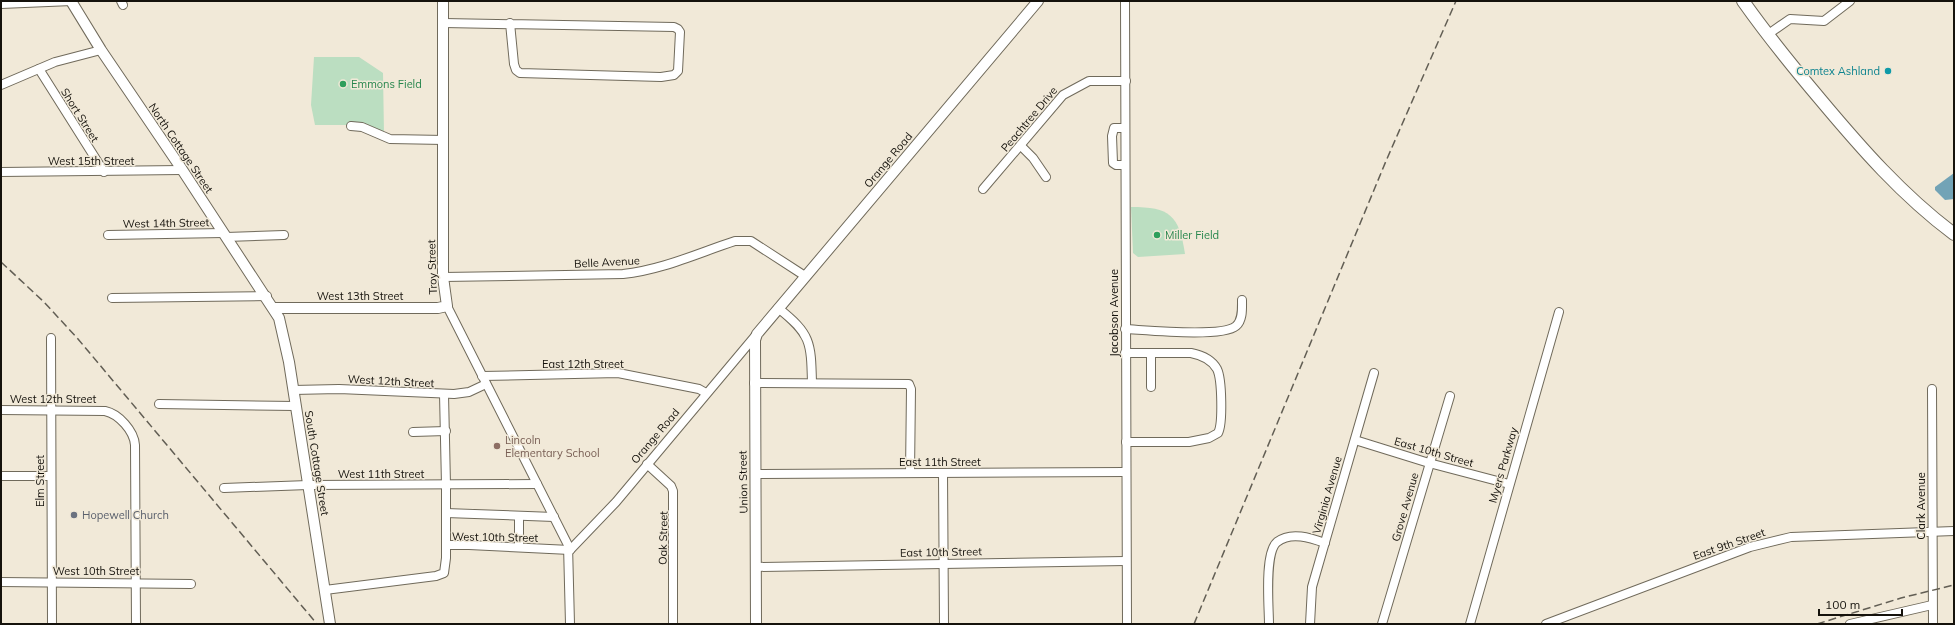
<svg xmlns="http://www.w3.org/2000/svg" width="1955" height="625" font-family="Mulish,sans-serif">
<rect width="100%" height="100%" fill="#f1e9d8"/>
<!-- green -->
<g fill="#bbdec1">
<path d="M 314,57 L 359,57 L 383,73 L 384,134 L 367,125 L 315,125 L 311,105 Z"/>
<path d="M 1131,207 C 1170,207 1179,215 1185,254 L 1138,257 L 1133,253 Z"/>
</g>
<!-- water -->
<path fill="#72a3b6" d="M 1954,173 L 1954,199 L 1945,200 L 1935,190 L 1935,187 Z"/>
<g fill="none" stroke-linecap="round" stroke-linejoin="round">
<defs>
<g id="minor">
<path d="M 121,1 L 123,5"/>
<path d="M 1125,1 L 1127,624"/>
<path d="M 1,4 L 72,1"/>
<path d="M 444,23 L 674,27 L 678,29 L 680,32 L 678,71 L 674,75 L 661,77 L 520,73 L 516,70 L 514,64 L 510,23"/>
<path d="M 1767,35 L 1790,19 L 1824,21 L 1850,1"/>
<path d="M 39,69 L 104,172"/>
<path d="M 1,85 L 55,62 L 101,50"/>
<path d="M 351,126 L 362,127 L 390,139 L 444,140"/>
<path d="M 1124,128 L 1114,128 L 1112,136 L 1113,163 L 1116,165 L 1125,165"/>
<path d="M 1021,146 L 1033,158 L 1046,177"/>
<path d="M 1,172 L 182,170"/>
<path d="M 983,189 L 1063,95 L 1089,81 L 1126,81"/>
<path d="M 108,235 L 223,233"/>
<path d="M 226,237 L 284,235"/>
<path d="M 443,277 L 623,274 C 662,270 698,253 735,241 L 751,241 L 805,276"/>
<path d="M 112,298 L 267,296"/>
<path d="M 447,306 L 568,545 L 570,624"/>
<path d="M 778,308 C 811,334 811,342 812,383"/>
<path d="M 1125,329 C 1145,330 1222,338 1236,326 C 1243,320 1242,308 1242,300"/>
<path d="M 51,338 L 52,624"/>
<path d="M 1125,353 L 1191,353 C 1201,355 1212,360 1217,369 C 1222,379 1223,424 1218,433 L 1209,438 L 1189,442 L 1126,442"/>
<path d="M 1151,353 L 1151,387"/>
<path d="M 482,376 L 618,373 L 699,389 L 706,393"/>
<path d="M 754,383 L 909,384 L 911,389 L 910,473"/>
<path d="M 1932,389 L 1933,624"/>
<path d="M 293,390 L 339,389 L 454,394 L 469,392 L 486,384"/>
<path d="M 159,404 L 295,406"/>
<path d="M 1,410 L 105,411 C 119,414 134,431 135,445 L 136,624"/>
<path d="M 413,432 L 446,431"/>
<path d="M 1355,440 L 1429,463 L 1509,484"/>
<path d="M 647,464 L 671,486 L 673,491 L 673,624"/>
<path d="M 943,473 L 944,624"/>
<path d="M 755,474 L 1126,472"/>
<path d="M 1,476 L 51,476"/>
<path d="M 224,488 L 308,485 L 537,484"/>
<path d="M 446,513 L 554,517"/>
<path d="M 446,545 L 469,545 L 570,550"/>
<path d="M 519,547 L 519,516"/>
<path d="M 570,550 L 616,502 L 756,335"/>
<path d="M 756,567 L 1126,561"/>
<path d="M 1,582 L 191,584"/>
<path d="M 325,590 L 436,576 L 444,573 L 446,558 L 446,485 L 444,394"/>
<path d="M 1269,624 C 1269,607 1264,553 1277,542 C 1291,531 1311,538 1325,543"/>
<path d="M 1310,624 L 1312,587 L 1374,373"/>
<path d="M 1382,624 L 1450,396"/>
<path d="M 1470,624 L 1559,312"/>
<path d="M 1546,624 L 1750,547 L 1791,537 L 1954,531"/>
<path d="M 1850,624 L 1932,605"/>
</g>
<g id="major">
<path d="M 71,1 L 101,50 L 181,168 L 279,318 L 289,362 L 330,624"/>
<path d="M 274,308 L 438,308 L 447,306 L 443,277 L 443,1"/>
<path d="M 756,624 L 755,340 L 757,334 L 1038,1"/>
</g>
<path id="highway" d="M 1743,1 C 1767,35 1793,67 1820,99 C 1861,148 1902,195 1954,234"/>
</defs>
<!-- minor casing -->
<use href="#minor" stroke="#706a5b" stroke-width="10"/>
<!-- major casing -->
<use href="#major" stroke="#706a5b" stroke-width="12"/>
<!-- highway casing -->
<use href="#highway" stroke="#706a5b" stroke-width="14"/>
<!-- minor -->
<use href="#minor" stroke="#fff" stroke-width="8"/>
<!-- major -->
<use href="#major" stroke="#fff" stroke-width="10"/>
<!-- highway -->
<use href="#highway" stroke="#fff" stroke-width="12"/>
<!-- rail -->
<g stroke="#625e54" stroke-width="1.5" stroke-dasharray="8 4" stroke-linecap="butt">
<path d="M 1,262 L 44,302 L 78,339 L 317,624"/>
<path d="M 1194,624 L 1386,161 L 1456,1"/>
<path d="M 1817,624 L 1901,598 L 1954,585"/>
</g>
</g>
<!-- markers -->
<circle fill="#0f9aa8" stroke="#f1e9d8" stroke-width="1.5" cx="1888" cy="71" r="4"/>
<g fill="#2e9e5b" stroke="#f1e9d8" stroke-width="1.5">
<circle cx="343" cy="84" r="4"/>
<circle cx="1157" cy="235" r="4"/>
</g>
<circle fill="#8d6e63" stroke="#f1e9d8" stroke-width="1.5" cx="497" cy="446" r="4"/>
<circle fill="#6b7280" stroke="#f1e9d8" stroke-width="1.5" cx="74" cy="515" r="4"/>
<g text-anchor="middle" stroke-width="3" stroke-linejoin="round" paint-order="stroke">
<!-- culture labels -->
<g font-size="11" fill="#0d838f" stroke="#f1e9d8" text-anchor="end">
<text x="1880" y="75">Comtex Ashland</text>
</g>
<!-- leisure labels -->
<g font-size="11" fill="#27864d" stroke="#f1e9d8" text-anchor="start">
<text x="351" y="88">Emmons Field</text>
<text x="1165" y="239">Miller Field</text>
</g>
<!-- street labels -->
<g font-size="11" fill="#15120c" stroke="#f1e9d8">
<text transform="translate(80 115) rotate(58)" y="4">Short Street</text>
<text transform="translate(1029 119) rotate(-50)" y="4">Peachtree Drive</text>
<text transform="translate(181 148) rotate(56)" y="4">North Cottage Street</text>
<text transform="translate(888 160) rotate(-50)" y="4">Orange Road</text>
<text x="91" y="165">West 15th Street</text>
<text transform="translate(166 223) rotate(-1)" y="4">West 14th Street</text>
<text transform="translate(607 262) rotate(-3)" y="4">Belle Avenue</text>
<text transform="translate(432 267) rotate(-92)" y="4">Troy Street</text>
<text x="360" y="300">West 13th Street</text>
<text transform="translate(1114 313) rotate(-90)" y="4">Jacobson Avenue</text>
<text x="583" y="368">East 12th Street</text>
<text transform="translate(391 381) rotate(3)" y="4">West 12th Street</text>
<text x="53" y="403">West 12th Street</text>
<text transform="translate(655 436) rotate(-50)" y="4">Orange Road</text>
<text transform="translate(1434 452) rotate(16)" y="4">East 10th Street</text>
<text x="940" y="466">East 11th Street</text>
<text transform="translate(317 463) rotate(81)" y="4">South Cottage Street</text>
<text transform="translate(1503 465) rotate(-74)" y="4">Myers Parkway</text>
<text x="381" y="478">West 11th Street</text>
<text transform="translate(40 481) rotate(-90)" y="4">Elm Street</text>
<text transform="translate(743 482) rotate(-91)" y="4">Union Street</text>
<text transform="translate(1327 495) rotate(-74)" y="4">Virginia Avenue</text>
<text transform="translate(1921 506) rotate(-90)" y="4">Clark Avenue</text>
<text transform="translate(1405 507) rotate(-74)" y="4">Grove Avenue</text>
<text transform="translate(495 537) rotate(1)" y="4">West 10th Street</text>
<text transform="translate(663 538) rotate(-89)" y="4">Oak Street</text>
<text transform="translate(1729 544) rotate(-19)" y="4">East 9th Street</text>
<text transform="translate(941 552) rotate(-1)" y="4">East 10th Street</text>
<text x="96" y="575">West 10th Street</text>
</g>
<!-- education labels -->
<g font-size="11" fill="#785e54" stroke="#f1e9d8" text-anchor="start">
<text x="505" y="444">Lincoln<tspan x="505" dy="13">Elementary School</tspan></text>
</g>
<!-- worship labels -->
<g font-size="11" fill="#5b616d" stroke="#f1e9d8" text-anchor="start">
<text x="82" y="519">Hopewell Church</text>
</g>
</g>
<!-- border -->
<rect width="1955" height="625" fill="none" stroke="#15120c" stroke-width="4"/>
<!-- scale -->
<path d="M1819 609v6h83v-6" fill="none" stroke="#15120c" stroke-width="2"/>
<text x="1825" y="609" font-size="12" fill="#15120c" stroke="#f1e9d8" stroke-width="3" paint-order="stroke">100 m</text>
</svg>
